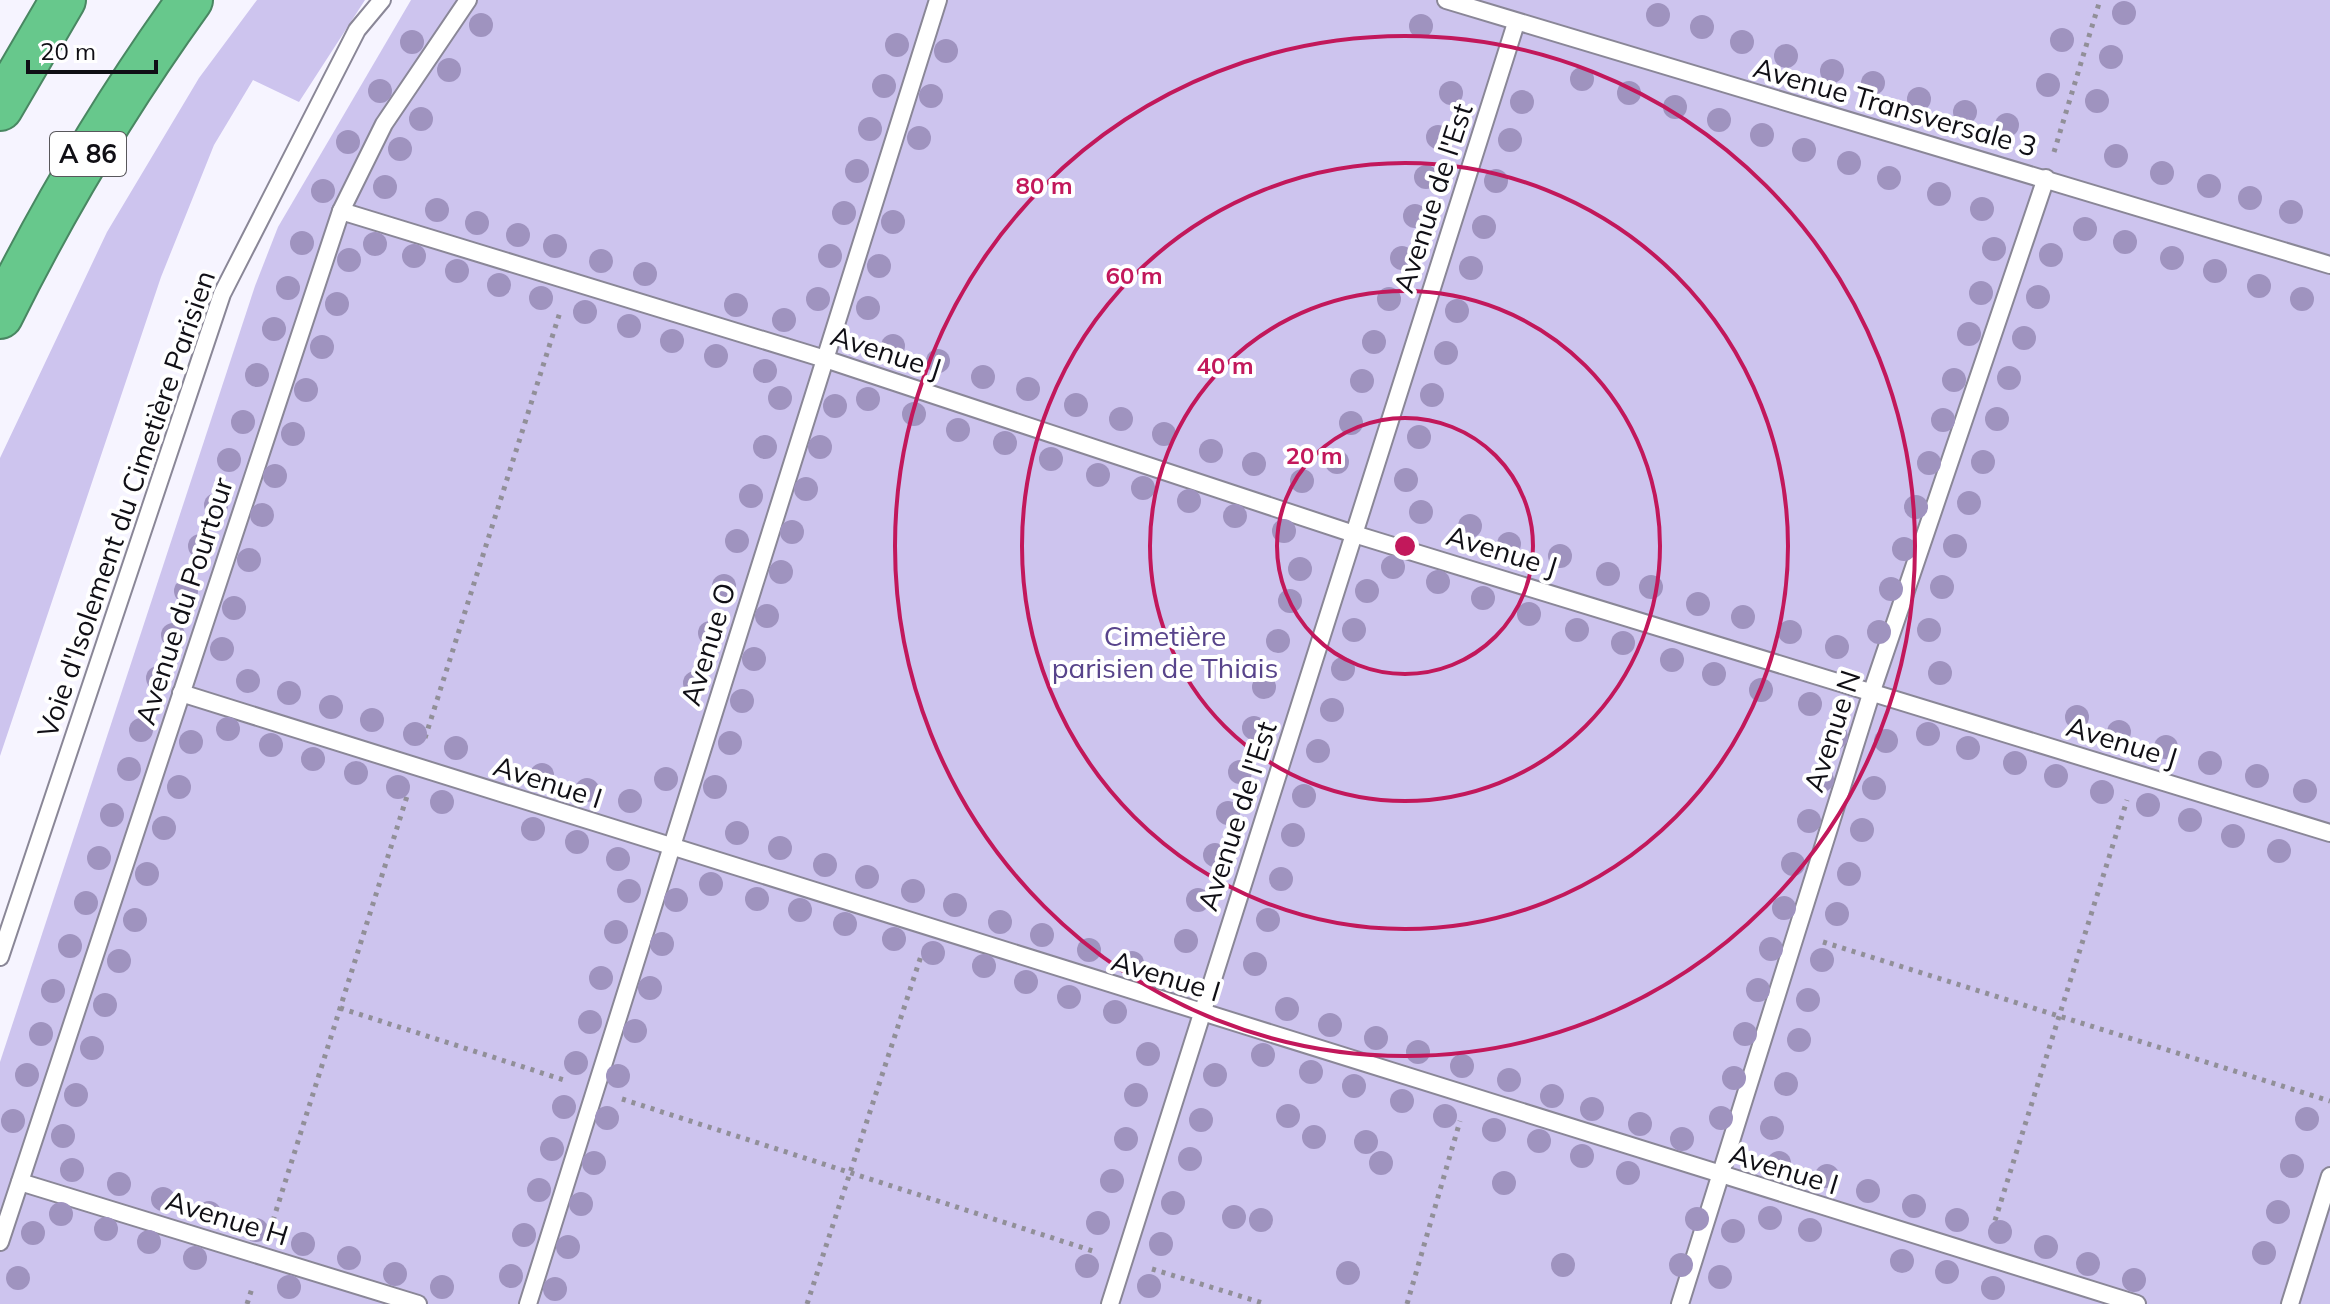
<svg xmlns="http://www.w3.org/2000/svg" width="2330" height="1304" font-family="Mulish,sans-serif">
<rect width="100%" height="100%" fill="#f6f4ff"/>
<!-- green -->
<g fill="#cdc4ee">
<path d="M 257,0 L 365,0 L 299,102 L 253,80 L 214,145 L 161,277 L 0,756 L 0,458 L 107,232 L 199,78 Z"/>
<path d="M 411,0 L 2330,0 L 2330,1304 L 0,1304 L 0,1062 L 255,286 L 278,227 Z"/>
</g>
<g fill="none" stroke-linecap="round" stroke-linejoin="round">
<defs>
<g id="service">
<path d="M 1446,0 L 2330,265"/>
<path d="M 341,211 L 825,359 L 1354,534 L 2330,833"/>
<path d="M 181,693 L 2137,1304"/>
<path d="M 0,957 L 222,294 L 357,30 L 382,0"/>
<path d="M 20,1182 L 418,1304"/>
<path d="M 0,1242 L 341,211 L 384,124 L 468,0"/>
<path d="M 528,1304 L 938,0"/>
<path d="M 1110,1304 L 1516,23"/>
<path d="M 1680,1304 L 1872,691 L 2046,178"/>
<path d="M 2290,1304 L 2330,1176"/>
</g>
<g id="motorway">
<path d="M 0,108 L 63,0"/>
<path d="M 0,316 C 55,205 118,100 190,0"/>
</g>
</defs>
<!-- service casing -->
<use href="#service" stroke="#8a8797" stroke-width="20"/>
<!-- motorway casing -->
<use href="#motorway" stroke="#498762" stroke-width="48"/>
<!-- path -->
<g stroke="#918f98" stroke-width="5" stroke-dasharray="4 6" stroke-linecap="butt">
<path d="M 2054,152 L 2100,0"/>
<path d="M 425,738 L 561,309"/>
<path d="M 1823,942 L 2330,1101"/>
<path d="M 340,1008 L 567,1081"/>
<path d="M 622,1099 L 1096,1252"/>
<path d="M 270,1230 L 408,793"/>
<path d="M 1992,1230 L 2127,800"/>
<path d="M 1152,1269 L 1266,1304"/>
<path d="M 247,1304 L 253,1285"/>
<path d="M 807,1304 L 922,953"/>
<path d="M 1407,1304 L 1460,1121"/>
</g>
<!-- service -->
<use href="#service" stroke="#fff" stroke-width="16"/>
<!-- motorway -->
<use href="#motorway" stroke="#67c88c" stroke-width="44"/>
</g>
<!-- trees -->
<g fill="#9f93bf">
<circle cx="2124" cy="13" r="12"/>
<circle cx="1658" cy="15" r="12"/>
<circle cx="481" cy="25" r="12"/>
<circle cx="1421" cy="26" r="12"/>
<circle cx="1702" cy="27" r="12"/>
<circle cx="2062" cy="40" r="12"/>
<circle cx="412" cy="42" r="12"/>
<circle cx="1742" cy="42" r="12"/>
<circle cx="897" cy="45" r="12"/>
<circle cx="946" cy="51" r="12"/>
<circle cx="1786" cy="56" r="12"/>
<circle cx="2111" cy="57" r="12"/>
<circle cx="449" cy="70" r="12"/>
<circle cx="1832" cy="71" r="12"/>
<circle cx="1582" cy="79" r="12"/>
<circle cx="1873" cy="83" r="12"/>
<circle cx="2048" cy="85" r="12"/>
<circle cx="884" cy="86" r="12"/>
<circle cx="380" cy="91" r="12"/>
<circle cx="1451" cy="93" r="12"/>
<circle cx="1629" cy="93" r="12"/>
<circle cx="931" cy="96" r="12"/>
<circle cx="1919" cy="99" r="12"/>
<circle cx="2097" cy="101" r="12"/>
<circle cx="1522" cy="102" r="12"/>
<circle cx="1675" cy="107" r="12"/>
<circle cx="1965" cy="112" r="12"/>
<circle cx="421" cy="119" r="12"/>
<circle cx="1719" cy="120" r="12"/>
<circle cx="2007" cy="125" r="12"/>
<circle cx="870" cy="129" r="12"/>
<circle cx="1762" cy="135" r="12"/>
<circle cx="1438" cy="137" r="12"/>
<circle cx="919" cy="138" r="12"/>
<circle cx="1510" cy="140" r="12"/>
<circle cx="348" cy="142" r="12"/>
<circle cx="400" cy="149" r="12"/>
<circle cx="1804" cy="150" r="12"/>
<circle cx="2116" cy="156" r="12"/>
<circle cx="1849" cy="163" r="12"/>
<circle cx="857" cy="171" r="12"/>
<circle cx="2162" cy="173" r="12"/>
<circle cx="1426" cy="177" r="12"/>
<circle cx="1889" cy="178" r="12"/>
<circle cx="1496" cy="181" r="12"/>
<circle cx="2209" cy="186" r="12"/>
<circle cx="385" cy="187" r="12"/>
<circle cx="323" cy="191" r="12"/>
<circle cx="1939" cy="194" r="12"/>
<circle cx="2250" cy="198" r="12"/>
<circle cx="1982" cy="209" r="12"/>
<circle cx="437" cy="210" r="12"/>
<circle cx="2291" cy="212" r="12"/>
<circle cx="844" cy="213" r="12"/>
<circle cx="1415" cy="216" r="12"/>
<circle cx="893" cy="222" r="12"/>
<circle cx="477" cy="223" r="12"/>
<circle cx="1484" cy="227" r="12"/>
<circle cx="2085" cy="229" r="12"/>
<circle cx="518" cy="235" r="12"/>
<circle cx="2125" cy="242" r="12"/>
<circle cx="302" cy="243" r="12"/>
<circle cx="375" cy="244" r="12"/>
<circle cx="555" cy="246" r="12"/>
<circle cx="1994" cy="249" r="12"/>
<circle cx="2051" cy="255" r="12"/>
<circle cx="414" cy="256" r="12"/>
<circle cx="830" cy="256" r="12"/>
<circle cx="1402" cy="258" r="12"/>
<circle cx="2172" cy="258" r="12"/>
<circle cx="349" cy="260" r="12"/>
<circle cx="601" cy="261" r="12"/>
<circle cx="879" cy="266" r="12"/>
<circle cx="1471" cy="268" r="12"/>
<circle cx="457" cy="271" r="12"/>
<circle cx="2215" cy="271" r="12"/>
<circle cx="645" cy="274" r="12"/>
<circle cx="499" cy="285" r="12"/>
<circle cx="2259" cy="286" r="12"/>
<circle cx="288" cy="288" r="12"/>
<circle cx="1981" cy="293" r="12"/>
<circle cx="2038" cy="297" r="12"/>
<circle cx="541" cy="298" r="12"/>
<circle cx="818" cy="299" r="12"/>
<circle cx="1389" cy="299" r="12"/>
<circle cx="2302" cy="299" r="12"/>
<circle cx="337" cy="304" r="12"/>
<circle cx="736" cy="305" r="12"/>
<circle cx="868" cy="308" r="12"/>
<circle cx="1457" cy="311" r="12"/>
<circle cx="585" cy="312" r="12"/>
<circle cx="784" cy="320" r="12"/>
<circle cx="629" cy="326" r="12"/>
<circle cx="274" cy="329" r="12"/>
<circle cx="1969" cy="334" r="12"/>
<circle cx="2024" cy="338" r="12"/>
<circle cx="672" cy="341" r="12"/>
<circle cx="1374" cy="342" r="12"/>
<circle cx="893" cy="346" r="12"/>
<circle cx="322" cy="347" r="12"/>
<circle cx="1446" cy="353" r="12"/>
<circle cx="716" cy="356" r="12"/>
<circle cx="938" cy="361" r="12"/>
<circle cx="765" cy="371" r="12"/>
<circle cx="257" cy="375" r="12"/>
<circle cx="983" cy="377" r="12"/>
<circle cx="2009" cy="378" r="12"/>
<circle cx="1954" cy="380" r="12"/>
<circle cx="1362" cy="381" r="12"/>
<circle cx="1028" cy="389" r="12"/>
<circle cx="306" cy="390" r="12"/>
<circle cx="1432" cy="395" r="12"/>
<circle cx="780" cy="398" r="12"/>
<circle cx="868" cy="399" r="12"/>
<circle cx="1076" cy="405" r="12"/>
<circle cx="835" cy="406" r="12"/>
<circle cx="914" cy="414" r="12"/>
<circle cx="1121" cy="419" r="12"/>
<circle cx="1997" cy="419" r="12"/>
<circle cx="1943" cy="420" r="12"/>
<circle cx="243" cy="422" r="12"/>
<circle cx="1351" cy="423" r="12"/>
<circle cx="958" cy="430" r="12"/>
<circle cx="293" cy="434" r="12"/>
<circle cx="1164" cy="434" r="12"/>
<circle cx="1419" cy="437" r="12"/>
<circle cx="1005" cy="443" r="12"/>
<circle cx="765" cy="447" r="12"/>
<circle cx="820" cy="447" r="12"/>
<circle cx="1211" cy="451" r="12"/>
<circle cx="1051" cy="459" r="12"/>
<circle cx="229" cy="460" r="12"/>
<circle cx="1337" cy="462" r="12"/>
<circle cx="1983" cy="462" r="12"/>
<circle cx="1929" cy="463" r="12"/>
<circle cx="1254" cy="464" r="12"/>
<circle cx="1098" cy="475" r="12"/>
<circle cx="275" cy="476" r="12"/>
<circle cx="1406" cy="480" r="12"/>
<circle cx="1302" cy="481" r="12"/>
<circle cx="1143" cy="488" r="12"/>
<circle cx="806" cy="489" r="12"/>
<circle cx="751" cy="496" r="12"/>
<circle cx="1189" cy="501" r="12"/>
<circle cx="1969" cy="503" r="12"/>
<circle cx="216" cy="505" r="12"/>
<circle cx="1916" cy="507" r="12"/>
<circle cx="1421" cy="512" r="12"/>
<circle cx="262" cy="515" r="12"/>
<circle cx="1235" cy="516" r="12"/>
<circle cx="1470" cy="526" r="12"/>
<circle cx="1284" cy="531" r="12"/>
<circle cx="792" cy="532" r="12"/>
<circle cx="737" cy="541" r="12"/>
<circle cx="1509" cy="544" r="12"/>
<circle cx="200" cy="546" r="12"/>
<circle cx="1955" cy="546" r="12"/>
<circle cx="1904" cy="549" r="12"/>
<circle cx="1560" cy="556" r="12"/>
<circle cx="249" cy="560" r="12"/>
<circle cx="1393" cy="567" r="12"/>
<circle cx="1300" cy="569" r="12"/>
<circle cx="781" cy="572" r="12"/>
<circle cx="1608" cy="574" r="12"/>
<circle cx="1438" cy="582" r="12"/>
<circle cx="724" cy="586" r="12"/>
<circle cx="1651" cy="587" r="12"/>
<circle cx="1942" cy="587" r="12"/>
<circle cx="1891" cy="589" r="12"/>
<circle cx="186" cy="591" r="12"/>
<circle cx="1367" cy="591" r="12"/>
<circle cx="1483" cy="598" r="12"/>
<circle cx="1290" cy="601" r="12"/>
<circle cx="1698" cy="604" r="12"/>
<circle cx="234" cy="608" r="12"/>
<circle cx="1529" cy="614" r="12"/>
<circle cx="767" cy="616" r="12"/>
<circle cx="1743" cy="617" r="12"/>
<circle cx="1354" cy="630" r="12"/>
<circle cx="1577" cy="630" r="12"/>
<circle cx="1929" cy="630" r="12"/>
<circle cx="1790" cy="632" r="12"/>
<circle cx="1879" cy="632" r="12"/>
<circle cx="710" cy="633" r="12"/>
<circle cx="173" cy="635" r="12"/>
<circle cx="1278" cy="641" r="12"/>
<circle cx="1623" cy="643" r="12"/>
<circle cx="1837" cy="647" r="12"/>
<circle cx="222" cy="649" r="12"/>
<circle cx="754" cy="659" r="12"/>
<circle cx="1672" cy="660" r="12"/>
<circle cx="1343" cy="669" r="12"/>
<circle cx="1940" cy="673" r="12"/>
<circle cx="1714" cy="674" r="12"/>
<circle cx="158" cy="678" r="12"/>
<circle cx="248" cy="681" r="12"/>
<circle cx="695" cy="683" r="12"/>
<circle cx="1264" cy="687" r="12"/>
<circle cx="1761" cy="690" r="12"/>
<circle cx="289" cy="693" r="12"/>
<circle cx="742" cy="701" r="12"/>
<circle cx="1810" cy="704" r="12"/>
<circle cx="331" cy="707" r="12"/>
<circle cx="1332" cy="710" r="12"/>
<circle cx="2077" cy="717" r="12"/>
<circle cx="372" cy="720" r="12"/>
<circle cx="1254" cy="728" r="12"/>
<circle cx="228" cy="729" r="12"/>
<circle cx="141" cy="730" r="12"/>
<circle cx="2119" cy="732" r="12"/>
<circle cx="415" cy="734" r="12"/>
<circle cx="1928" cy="734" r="12"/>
<circle cx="1836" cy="737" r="12"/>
<circle cx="1886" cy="741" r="12"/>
<circle cx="191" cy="742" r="12"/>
<circle cx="730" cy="743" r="12"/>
<circle cx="271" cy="745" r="12"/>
<circle cx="2166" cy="747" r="12"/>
<circle cx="456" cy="748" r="12"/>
<circle cx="1968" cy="748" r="12"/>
<circle cx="1318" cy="751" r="12"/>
<circle cx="313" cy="759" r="12"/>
<circle cx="2015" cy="763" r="12"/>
<circle cx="2210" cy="763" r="12"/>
<circle cx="129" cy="769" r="12"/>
<circle cx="1240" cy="772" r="12"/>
<circle cx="356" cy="773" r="12"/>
<circle cx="542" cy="775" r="12"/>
<circle cx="2056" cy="776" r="12"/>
<circle cx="2257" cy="776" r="12"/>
<circle cx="666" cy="779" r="12"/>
<circle cx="1822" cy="780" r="12"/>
<circle cx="179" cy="787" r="12"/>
<circle cx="398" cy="787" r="12"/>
<circle cx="715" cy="787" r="12"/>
<circle cx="1874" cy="788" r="12"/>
<circle cx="587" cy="790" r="12"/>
<circle cx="2305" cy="791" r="12"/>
<circle cx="2102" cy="792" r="12"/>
<circle cx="1304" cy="796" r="12"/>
<circle cx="630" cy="801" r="12"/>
<circle cx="442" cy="802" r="12"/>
<circle cx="2148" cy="805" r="12"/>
<circle cx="1228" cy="813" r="12"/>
<circle cx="112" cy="815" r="12"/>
<circle cx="2190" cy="820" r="12"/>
<circle cx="1809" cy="821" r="12"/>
<circle cx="164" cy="828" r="12"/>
<circle cx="533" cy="829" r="12"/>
<circle cx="1862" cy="830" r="12"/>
<circle cx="737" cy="833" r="12"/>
<circle cx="1293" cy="835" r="12"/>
<circle cx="2233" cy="836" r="12"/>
<circle cx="577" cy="842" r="12"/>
<circle cx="780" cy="848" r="12"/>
<circle cx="2279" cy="851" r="12"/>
<circle cx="1215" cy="855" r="12"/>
<circle cx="99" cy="858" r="12"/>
<circle cx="618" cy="859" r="12"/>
<circle cx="1793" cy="864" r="12"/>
<circle cx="825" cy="865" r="12"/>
<circle cx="147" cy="874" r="12"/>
<circle cx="1849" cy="874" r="12"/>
<circle cx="867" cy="877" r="12"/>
<circle cx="1281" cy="879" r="12"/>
<circle cx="711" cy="884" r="12"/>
<circle cx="629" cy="891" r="12"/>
<circle cx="913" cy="891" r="12"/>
<circle cx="757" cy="899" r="12"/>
<circle cx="676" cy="900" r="12"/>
<circle cx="1198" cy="900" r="12"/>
<circle cx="86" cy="903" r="12"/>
<circle cx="955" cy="905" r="12"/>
<circle cx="1784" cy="908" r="12"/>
<circle cx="800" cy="910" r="12"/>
<circle cx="1837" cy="914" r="12"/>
<circle cx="135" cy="920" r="12"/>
<circle cx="1268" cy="920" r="12"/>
<circle cx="1000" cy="922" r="12"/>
<circle cx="845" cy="924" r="12"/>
<circle cx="616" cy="932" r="12"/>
<circle cx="1042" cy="935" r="12"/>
<circle cx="894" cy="939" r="12"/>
<circle cx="1186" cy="941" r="12"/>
<circle cx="662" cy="944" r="12"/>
<circle cx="70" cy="946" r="12"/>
<circle cx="1771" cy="949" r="12"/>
<circle cx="1089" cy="950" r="12"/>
<circle cx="933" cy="953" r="12"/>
<circle cx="1822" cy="960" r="12"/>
<circle cx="119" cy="961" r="12"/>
<circle cx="1132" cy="963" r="12"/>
<circle cx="1255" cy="964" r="12"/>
<circle cx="984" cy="966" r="12"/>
<circle cx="601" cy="978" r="12"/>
<circle cx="1026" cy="982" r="12"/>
<circle cx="650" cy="988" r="12"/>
<circle cx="1758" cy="990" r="12"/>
<circle cx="53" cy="991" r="12"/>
<circle cx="1069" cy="997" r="12"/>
<circle cx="1808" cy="1000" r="12"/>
<circle cx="105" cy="1005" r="12"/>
<circle cx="1287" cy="1009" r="12"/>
<circle cx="1115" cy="1012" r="12"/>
<circle cx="590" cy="1022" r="12"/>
<circle cx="1330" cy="1025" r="12"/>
<circle cx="635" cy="1031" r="12"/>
<circle cx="41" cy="1034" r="12"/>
<circle cx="1745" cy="1034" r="12"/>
<circle cx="1376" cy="1038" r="12"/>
<circle cx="1799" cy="1040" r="12"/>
<circle cx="92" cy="1048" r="12"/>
<circle cx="1418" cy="1052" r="12"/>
<circle cx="1148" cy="1054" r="12"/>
<circle cx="1263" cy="1055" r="12"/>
<circle cx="576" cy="1063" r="12"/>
<circle cx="1462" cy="1066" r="12"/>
<circle cx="1311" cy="1072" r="12"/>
<circle cx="27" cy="1075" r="12"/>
<circle cx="1215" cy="1075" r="12"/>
<circle cx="618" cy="1076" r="12"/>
<circle cx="1734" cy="1078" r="12"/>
<circle cx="1509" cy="1080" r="12"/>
<circle cx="1786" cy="1084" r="12"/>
<circle cx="1354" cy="1086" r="12"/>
<circle cx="76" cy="1095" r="12"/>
<circle cx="1136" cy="1095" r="12"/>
<circle cx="1552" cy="1096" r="12"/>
<circle cx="1402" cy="1101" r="12"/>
<circle cx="564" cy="1107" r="12"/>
<circle cx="1592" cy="1109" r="12"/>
<circle cx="1288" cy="1116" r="12"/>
<circle cx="1445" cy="1116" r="12"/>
<circle cx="607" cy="1118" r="12"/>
<circle cx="1721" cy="1118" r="12"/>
<circle cx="2307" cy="1119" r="12"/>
<circle cx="1201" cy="1120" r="12"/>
<circle cx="13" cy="1121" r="12"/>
<circle cx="1640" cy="1124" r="12"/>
<circle cx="1772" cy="1128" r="12"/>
<circle cx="1494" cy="1130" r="12"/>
<circle cx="63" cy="1136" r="12"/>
<circle cx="1314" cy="1137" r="12"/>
<circle cx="1126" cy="1139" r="12"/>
<circle cx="1682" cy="1139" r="12"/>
<circle cx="1539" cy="1141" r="12"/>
<circle cx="1366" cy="1142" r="12"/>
<circle cx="552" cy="1149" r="12"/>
<circle cx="1582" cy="1156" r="12"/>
<circle cx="1190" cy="1159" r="12"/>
<circle cx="594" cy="1163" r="12"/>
<circle cx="1381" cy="1163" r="12"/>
<circle cx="1779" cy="1163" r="12"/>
<circle cx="2292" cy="1166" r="12"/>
<circle cx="72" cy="1170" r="12"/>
<circle cx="1628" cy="1173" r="12"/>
<circle cx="1827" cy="1176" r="12"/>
<circle cx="1112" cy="1181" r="12"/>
<circle cx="1504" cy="1183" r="12"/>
<circle cx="119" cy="1184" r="12"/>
<circle cx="539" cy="1190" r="12"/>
<circle cx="1868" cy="1191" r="12"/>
<circle cx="163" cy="1199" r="12"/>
<circle cx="1173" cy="1203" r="12"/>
<circle cx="581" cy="1204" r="12"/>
<circle cx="1914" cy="1206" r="12"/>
<circle cx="2278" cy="1212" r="12"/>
<circle cx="209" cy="1213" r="12"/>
<circle cx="61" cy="1214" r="12"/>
<circle cx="1234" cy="1217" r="12"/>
<circle cx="1770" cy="1218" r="12"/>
<circle cx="1697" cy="1219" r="12"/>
<circle cx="1261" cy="1220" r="12"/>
<circle cx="1957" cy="1220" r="12"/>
<circle cx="1098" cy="1223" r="12"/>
<circle cx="106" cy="1229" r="12"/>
<circle cx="256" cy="1230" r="12"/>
<circle cx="1810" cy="1230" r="12"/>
<circle cx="1733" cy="1231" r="12"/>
<circle cx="2000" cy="1232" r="12"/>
<circle cx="33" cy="1233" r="12"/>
<circle cx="524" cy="1235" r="12"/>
<circle cx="149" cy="1242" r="12"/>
<circle cx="303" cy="1244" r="12"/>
<circle cx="1161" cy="1244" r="12"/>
<circle cx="568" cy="1247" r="12"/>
<circle cx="2046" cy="1247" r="12"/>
<circle cx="2264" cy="1253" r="12"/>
<circle cx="195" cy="1258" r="12"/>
<circle cx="349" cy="1258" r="12"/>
<circle cx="1902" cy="1261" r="12"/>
<circle cx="2088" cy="1264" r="12"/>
<circle cx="1563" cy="1265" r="12"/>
<circle cx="1681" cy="1265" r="12"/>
<circle cx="1087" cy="1266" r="12"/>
<circle cx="1947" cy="1272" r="12"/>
<circle cx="1348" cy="1273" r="12"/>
<circle cx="395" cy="1274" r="12"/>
<circle cx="511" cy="1276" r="12"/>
<circle cx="1720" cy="1277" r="12"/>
<circle cx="18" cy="1278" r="12"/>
<circle cx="2134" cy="1280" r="12"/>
<circle cx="1149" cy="1286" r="12"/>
<circle cx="289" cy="1287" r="12"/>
<circle cx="442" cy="1287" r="12"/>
<circle cx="1993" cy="1288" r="12"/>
<circle cx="555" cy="1289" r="12"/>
</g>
<!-- distance rings -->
<g fill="none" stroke="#c2185b" stroke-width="4">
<circle cx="1405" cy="546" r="128"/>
<circle cx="1405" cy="546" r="255"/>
<circle cx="1405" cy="546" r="383"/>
<circle cx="1405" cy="546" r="510"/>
</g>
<g text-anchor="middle" stroke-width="8" stroke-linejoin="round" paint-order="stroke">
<!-- shield labels -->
<rect fill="#fff" stroke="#58575b" stroke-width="2" x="50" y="132" width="76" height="44" rx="6"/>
<g font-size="26" font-weight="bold" fill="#100f15">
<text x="88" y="163">A 86</text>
</g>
<!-- street labels -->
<g font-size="28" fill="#100f15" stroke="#fff">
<text transform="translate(1895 107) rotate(16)" y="10">Avenue Transversale 3</text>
<text transform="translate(1433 198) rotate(-72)" y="10">Avenue de l'Est</text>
<text transform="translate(886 352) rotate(18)" y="10">Avenue J</text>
<text transform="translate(126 504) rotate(-71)" y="10">Voie d'Isolement du Cimetière Parisien</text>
<text transform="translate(1502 551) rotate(17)" y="10">Avenue J</text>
<text transform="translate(184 601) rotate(-72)" y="10">Avenue du Pourtour</text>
<text transform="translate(708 644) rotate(-73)" y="10">Avenue O</text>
<text transform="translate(1832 731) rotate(-72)" y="10">Avenue N</text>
<text transform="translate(2122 742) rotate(17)" y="10">Avenue J</text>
<text transform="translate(548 782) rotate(18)" y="10">Avenue I</text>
<text transform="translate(1237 816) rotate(-72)" y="10">Avenue de l'Est</text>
<text transform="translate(1166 976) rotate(17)" y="10">Avenue I</text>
<text transform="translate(1784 1169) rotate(17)" y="10">Avenue I</text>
<text transform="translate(227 1218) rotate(17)" y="10">Avenue H</text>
</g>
<!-- park labels -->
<g font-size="28" fill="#58448b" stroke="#fff">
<text x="1165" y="646">Cimetière<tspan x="1165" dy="32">parisien de Thiais</tspan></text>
</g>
</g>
<circle cx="1405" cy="546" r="12" fill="#c2185b" stroke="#fff" stroke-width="4"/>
<g font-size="24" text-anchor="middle" font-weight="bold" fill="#c2185b" stroke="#fff" stroke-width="8" stroke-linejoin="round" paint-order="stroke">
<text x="1044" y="194">80 m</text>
<text x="1134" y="284">60 m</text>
<text x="1225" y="374">40 m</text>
<text x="1314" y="464">20 m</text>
</g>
<!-- scale -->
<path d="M28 60v12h128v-12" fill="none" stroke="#100f15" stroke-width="4"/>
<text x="40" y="60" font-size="24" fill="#100f15" stroke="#ffffff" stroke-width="6" paint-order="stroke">20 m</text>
</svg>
